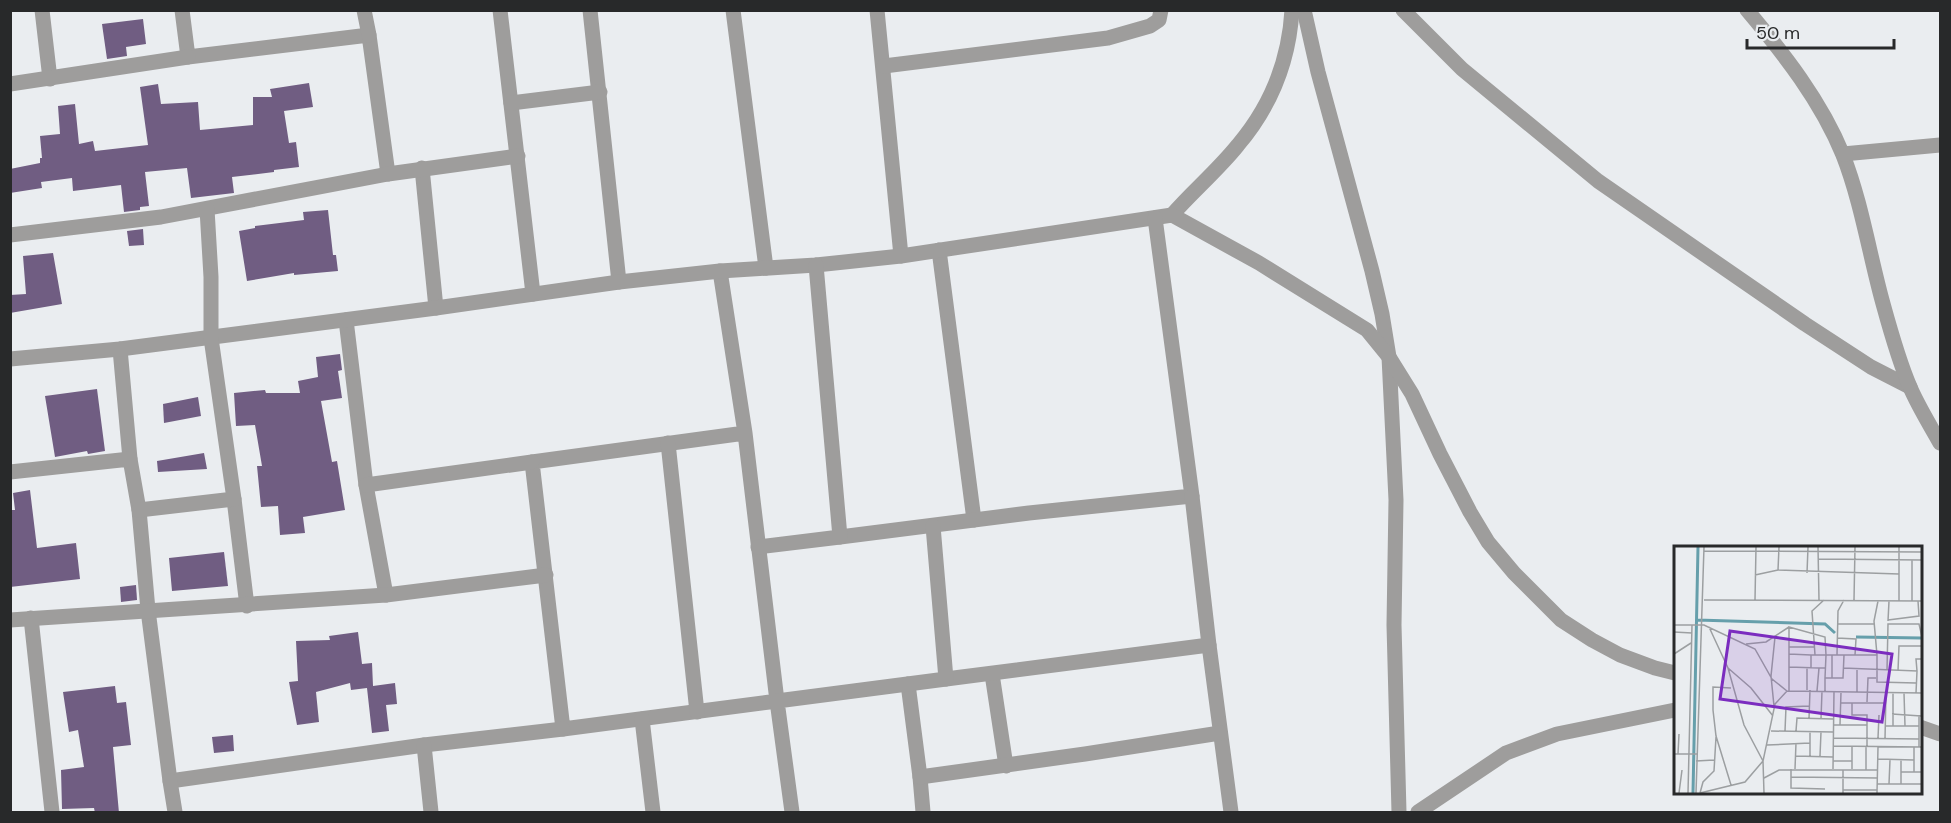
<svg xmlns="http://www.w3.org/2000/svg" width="1951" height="823" font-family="'DM Sans',sans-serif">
<rect width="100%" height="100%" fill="#eaedf0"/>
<!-- building -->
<g fill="#705d82">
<path d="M 143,19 L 146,44 L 126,47 L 127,56 L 107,59 L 102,24 Z"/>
<path d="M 309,83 L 313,107 L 284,111 L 289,143 L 296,142 L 299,167 L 274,170 L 274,172 L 232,177 L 234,193 L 191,198 L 187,168 L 145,172 L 149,206 L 140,207 L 140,210 L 124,212 L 121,185 L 73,191 L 72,178 L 41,182 L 42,188 L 10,193 L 10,169 L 40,163 L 40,158 L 42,158 L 40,136 L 60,134 L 58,106 L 75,104 L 79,144 L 93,141 L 95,151 L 148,145 L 140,87 L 158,84 L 161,104 L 198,102 L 200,130 L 253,125 L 253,97 L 272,97 L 270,89 Z"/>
<path d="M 328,210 L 333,255 L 336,255 L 338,271 L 294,275 L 294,273 L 247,281 L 239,231 L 255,228 L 255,226 L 304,220 L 303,212 Z"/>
<path d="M 143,229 L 144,245 L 129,246 L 127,231 Z"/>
<path d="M 53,253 L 62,304 L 10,313 L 10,295 L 26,294 L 23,256 Z"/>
<path d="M 340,354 L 342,370 L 338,371 L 342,398 L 321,401 L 332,462 L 337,461 L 345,510 L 303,517 L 305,533 L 280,535 L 278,506 L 261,507 L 257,466 L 262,466 L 255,425 L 236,426 L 234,393 L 265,390 L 266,393 L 300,393 L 298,381 L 318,377 L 316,357 Z"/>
<path d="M 97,389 L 105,451 L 88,454 L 87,451 L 55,457 L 45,396 Z"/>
<path d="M 198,397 L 201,416 L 164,423 L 163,404 Z"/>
<path d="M 204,453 L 207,469 L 158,472 L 157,461 Z"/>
<path d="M 30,490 L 37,548 L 76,543 L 80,579 L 10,587 L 10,510 L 15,510 L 13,493 Z"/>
<path d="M 224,552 L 228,586 L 172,591 L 169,558 Z"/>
<path d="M 136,585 L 137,600 L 121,602 L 120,587 Z"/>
<path d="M 358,632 L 362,664 L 372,663 L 373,686 L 395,683 L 397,704 L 386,705 L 389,731 L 372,733 L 367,688 L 351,690 L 350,683 L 316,692 L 319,722 L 297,725 L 289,682 L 298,681 L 296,641 L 330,640 L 329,636 Z"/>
<path d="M 115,686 L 117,703 L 126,702 L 131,745 L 113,747 L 119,813 L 95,813 L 94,808 L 62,809 L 61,770 L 84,767 L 78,730 L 69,732 L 63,692 Z"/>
<path d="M 233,735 L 234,751 L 214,753 L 212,737 Z"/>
</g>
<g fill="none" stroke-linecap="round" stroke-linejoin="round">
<!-- street -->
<g stroke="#9e9d9c" stroke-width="15">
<path d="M 42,10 L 50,79"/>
<path d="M 182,10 L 188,57 L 369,35 L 388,174"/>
<path d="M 364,10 L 369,35"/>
<path d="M 500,10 L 533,294"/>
<path d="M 590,10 L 619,282"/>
<path d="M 733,10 L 766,268"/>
<path d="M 877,10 L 901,256"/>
<path d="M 1304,10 L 1318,72 L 1372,271 L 1382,314 L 1389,357 L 1396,500 L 1394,625 L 1399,812"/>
<path d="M 1403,10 L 1462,69 L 1598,181 L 1805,324 L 1871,367 L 1910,387"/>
<path d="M 1747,10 C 1784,54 1821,101 1843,155 C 1861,201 1869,252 1882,300 C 1890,329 1898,359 1910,387 C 1918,406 1930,425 1940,443"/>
<path d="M 884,66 L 1108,38 L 1150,26 L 1159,20 L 1161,10"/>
<path d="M 10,84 L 188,57"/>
<path d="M 511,103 L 600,92"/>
<path d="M 1843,154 L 1940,145"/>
<path d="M 422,168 L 436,308"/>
<path d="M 1172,215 C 1193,191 1218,170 1238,145 C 1271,106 1289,61 1292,10"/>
<path d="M 10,235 L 161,217 L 388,174 L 518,156"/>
<path d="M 939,250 L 974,520"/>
<path d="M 720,271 L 745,433 L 777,701 L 563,729 L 532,462 L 745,433"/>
<path d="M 346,320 L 366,485 L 386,595"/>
<path d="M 120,349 L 130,459"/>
<path d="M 10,359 L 120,349 L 436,308 L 619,282 L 720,271 L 816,265 L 901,256 L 1172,215 L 1259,263 L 1367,330 L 1389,357 L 1412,394 L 1440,454 L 1470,512 L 1488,542 L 1514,573 L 1561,620 L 1592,640 L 1620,655 L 1655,668 L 1675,673"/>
<path d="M 668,443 L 697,712"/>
<path d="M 10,472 L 130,459 L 139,510 L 148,610 L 170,781 L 424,745 L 563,729"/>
<path d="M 366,485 L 532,462"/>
<path d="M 234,499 L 247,606"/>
<path d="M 139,510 L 234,499 L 211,338 L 211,277 L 207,209"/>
<path d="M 840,537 L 1029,513 L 1192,496 L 1155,218"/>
<path d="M 758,547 L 840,537 L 816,265"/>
<path d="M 31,618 L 52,812"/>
<path d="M 10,620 L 386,595 L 546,575"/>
<path d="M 1209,645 L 1231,812"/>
<path d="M 992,674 L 1006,766"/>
<path d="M 946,679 L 1209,645 L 1192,496"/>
<path d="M 908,684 L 920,777 L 923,812"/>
<path d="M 642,719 L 653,812"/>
<path d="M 1920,727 L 1940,734"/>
<path d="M 424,745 L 431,812"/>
<path d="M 920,777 L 1085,754 L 1220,733"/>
<path d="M 170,781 L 175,812"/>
<path d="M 792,812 L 777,701 L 946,679 L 933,526"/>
<path d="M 1418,812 L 1506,753 L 1557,734 L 1675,710"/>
</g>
</g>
<!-- overview -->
<g transform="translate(1674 546)">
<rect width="248" height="248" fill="#eaedf0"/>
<path fill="none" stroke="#669fab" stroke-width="3" d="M 23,74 L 151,78 L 161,87M 182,91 L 247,92M 19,247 L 24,1"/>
<path fill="none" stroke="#9c9fa1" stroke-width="1.5" d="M 144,1 L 145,54M 225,1 L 225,55M 30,5 L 248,6M 144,13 L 248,14M 238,14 L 238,55M 104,24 L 105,1M 133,27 L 134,1M 81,29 L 104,24 L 225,28M 30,54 L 248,55M 81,54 L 82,1M 180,54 L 181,1M 214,74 L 245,70 L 244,55M 214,75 L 215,55M 163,78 L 200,78M 0,79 L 30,79 L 81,103 L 98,133 L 113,145 L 248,147M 35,81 L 54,122 L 70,179 L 89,215M 0,86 L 18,87M 163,92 L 182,93 L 181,109M 72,98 L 92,96 L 115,81M 115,101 L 141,101M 0,108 L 17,97M 115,108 L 115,81 L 151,91 L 152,109 L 137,109 L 137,122M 141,109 L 138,65 L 150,54M 163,109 L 164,65 L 170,54M 170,109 L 203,109 L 203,136 L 242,137M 203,109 L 200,75 L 204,55M 115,121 L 115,108 L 137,109M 54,122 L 77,142 L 99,170M 169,122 L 243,125 L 242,113 L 248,113M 183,122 L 183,146M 213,124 L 214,78 L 245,78 L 248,91M 224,125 L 225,100 L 248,100M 151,132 L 169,132 L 170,109 L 152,109 L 151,132 L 151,145M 158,132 L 158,109M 57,142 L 39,141 L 39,164 L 42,190 L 57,239M 133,144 L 133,122M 115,145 L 115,121 L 145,122M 143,145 L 145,122 L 151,122M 230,147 L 231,180M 242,147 L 243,125M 193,156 L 194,132 L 202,132M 167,157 L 212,157M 178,157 L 178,169 L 193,169 L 193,200M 100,160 L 97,130 L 101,91M 218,168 L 247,170M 135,173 L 136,144M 147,173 L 148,145M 159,179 L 193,179M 166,179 L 167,146M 211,180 L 245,180M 219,180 L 219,147M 97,185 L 159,186M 111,185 L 112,161 L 135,160M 122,185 L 123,172 L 159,173M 136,185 L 136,210M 159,192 L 245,193M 204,192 L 205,169M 211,193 L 212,146M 93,199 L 136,197M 159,200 L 248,201M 192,200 L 192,224M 240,201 L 240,226M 245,201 L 245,169M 0,208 L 4,208 L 5,188M 4,208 L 23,208M 122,210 L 159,211M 146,210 L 147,186M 204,213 L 240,214M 22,215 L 40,214M 159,215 L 178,215M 117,223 L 117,242 L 151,243M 121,223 L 122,197M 159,223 L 160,145M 178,223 L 178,200M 227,226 L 248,226M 117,231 L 204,232M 90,232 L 105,224 L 204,224M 203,238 L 248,238M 215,238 L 216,214M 227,238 L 227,214M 169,244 L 203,244M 5,247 L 8,224M 14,247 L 18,79M 22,247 L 30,1M 26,247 L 71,236 L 89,215M 26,247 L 29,236 L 40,225 L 42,191M 90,247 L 89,215 L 101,158 L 113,145M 169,247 L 169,224M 203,247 L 204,201"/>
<path fill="#7b2cbf" fill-opacity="0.15" stroke="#7b2cbf" stroke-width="3" d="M 56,85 L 218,108 L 208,176 L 46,153 Z"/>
<rect width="248" height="248" fill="none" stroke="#28292a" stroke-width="3"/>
</g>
<!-- border -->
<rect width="1951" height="823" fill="none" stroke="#28292a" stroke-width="24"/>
<!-- scale -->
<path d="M1747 39v9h147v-9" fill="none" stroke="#28292a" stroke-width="3"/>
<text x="1756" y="39" font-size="18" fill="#28292a" stroke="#eaedf0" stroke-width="4.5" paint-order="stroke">50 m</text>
</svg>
